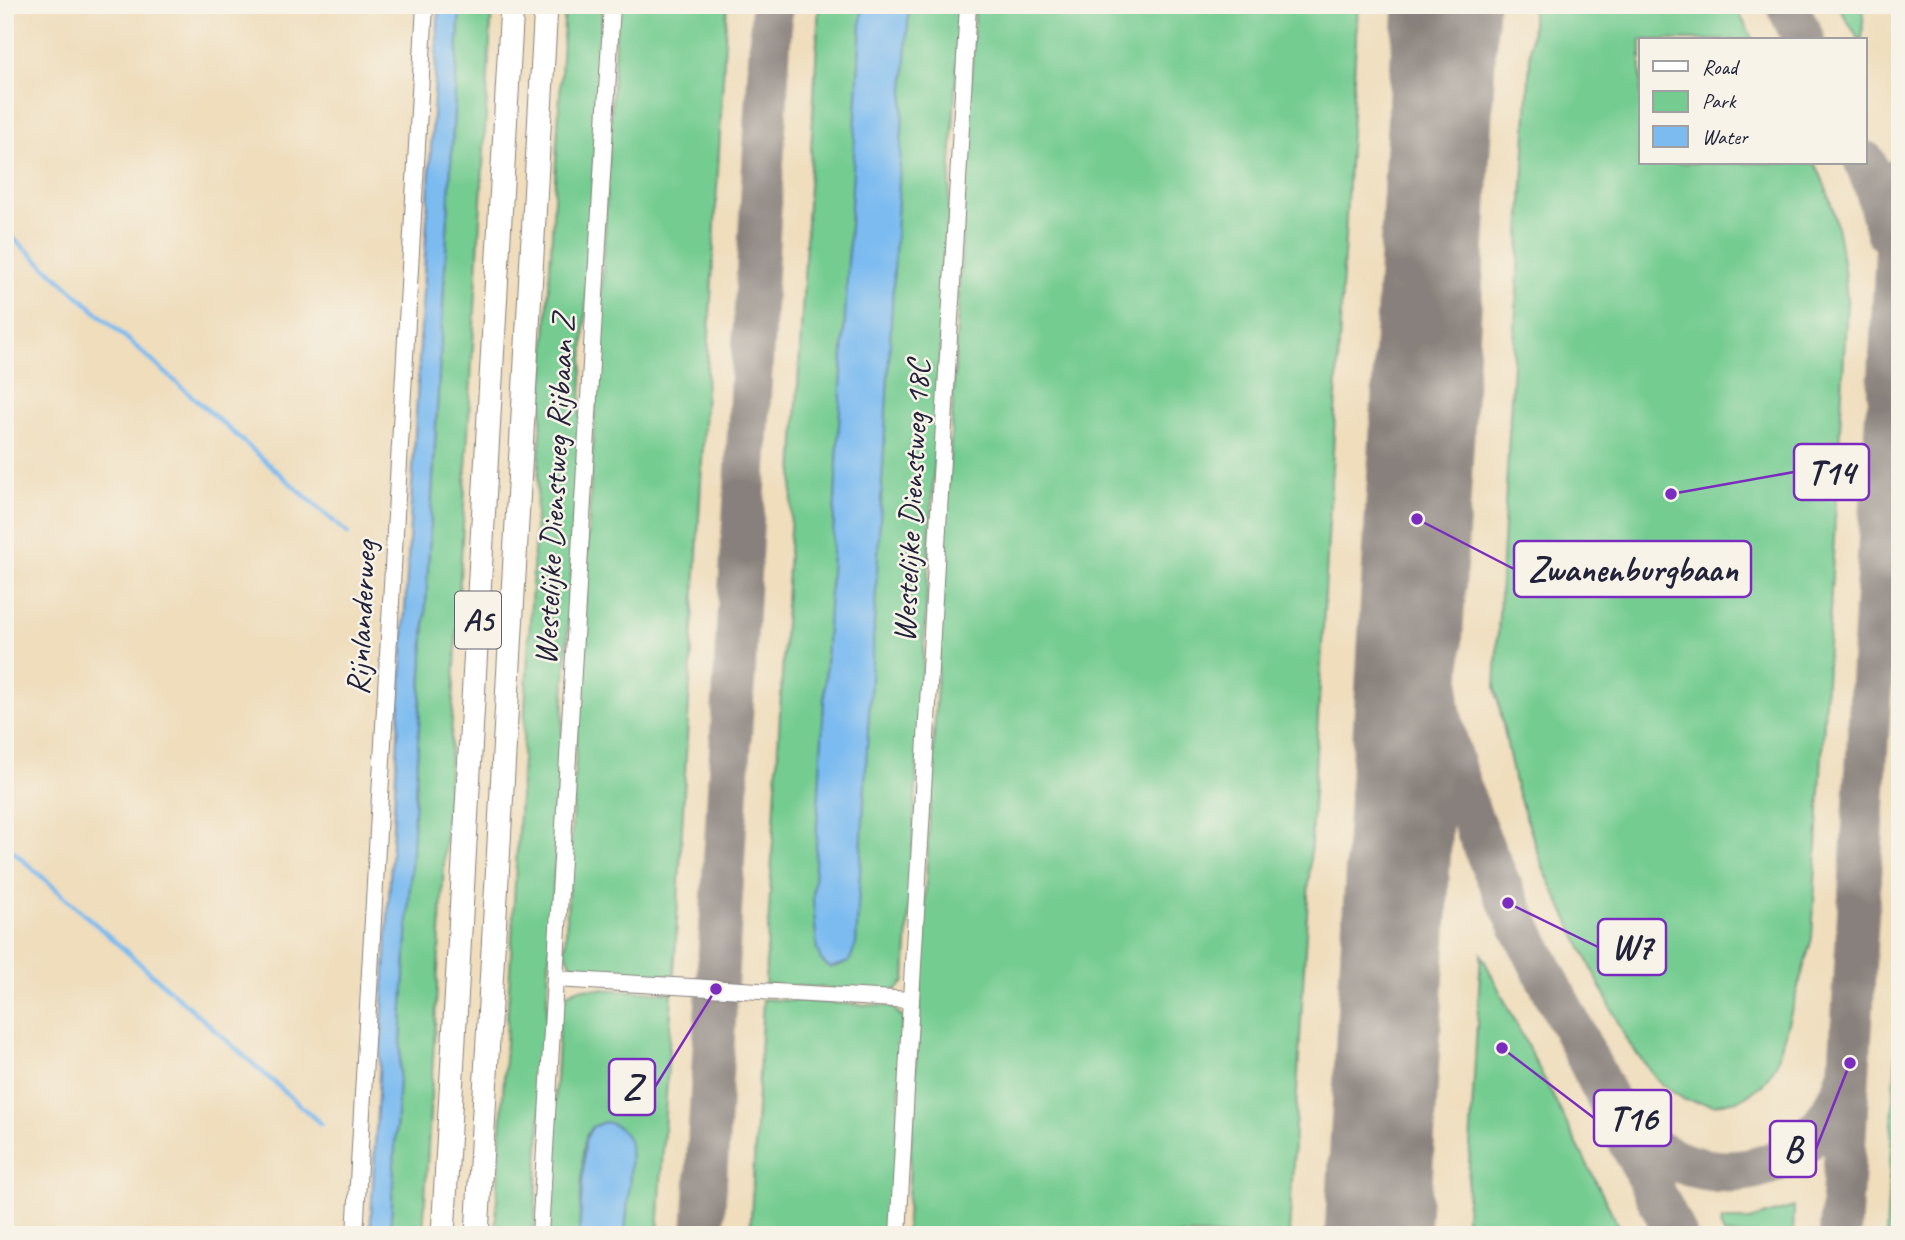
<svg xmlns="http://www.w3.org/2000/svg" width="1905" height="1240" font-family="Caveat,sans-serif">
<rect width="100%" height="100%" fill="#f7f3e8"/>
<filter id="ink" filterUnits="userSpaceOnUse"><feTurbulence type="fractalNoise" baseFrequency=".0143" numOctaves="2"/><feDisplacementMap in="SourceGraphic" scale="14" xChannelSelector="R" yChannelSelector="G"/><feConvolveMatrix kernelMatrix="1 2 1 2 8 2 1 2 1" color-interpolation-filters="sRGB"/></filter>
<filter id="wash" filterUnits="userSpaceOnUse"><feTurbulence type="fractalNoise" baseFrequency=".00686" numOctaves="4" result="noise"/><feDisplacementMap in="SourceGraphic" scale="28" xChannelSelector="R" yChannelSelector="G"/><feGaussianBlur stdDeviation="1.57" result="paint"/><feColorMatrix in="noise" values="0 0 0 0 0 0 0 0 0 0 0 0 0 0 0 0 0 1.4 0 .05"/><feComposite in="paint" operator="in"/></filter>
<g filter="url(#wash)">
<rect width="100%" height="100%" fill="#efddbc"/>
<!-- green -->
<g fill="#75cc91" stroke="#4c7766" stroke-width="2">
<path d="M 460,5 L 492,5 L 433,1060 L 423,1235 L 390,1235 Z"/>
<path d="M 565,5 L 603,5 L 534,1235 L 495,1235 Z"/>
<path d="M 617,5 L 727,5 L 674,976 L 582,972 L 571,963 L 565,950 Z"/>
<path d="M 819,5 L 960,5 L 905,981 L 896,990 L 889,992 L 765,984 Z"/>
<path d="M 975,5 L 1358,5 L 1289,1235 L 906,1235 Z"/>
<path d="M 1533,5 L 1735,5 L 1753,40 L 1641,40 L 1641,163 L 1815,163 C 1837,206 1843,253 1847,301 L 1812,938 L 1776,1065 L 1762,1085 L 1741,1099 L 1714,1105 L 1685,1100 L 1660,1083 L 1627,1041 L 1544,870 L 1516,788 L 1495,686 Z"/>
<path d="M 1838,5 L 1864,5 L 1862,40 L 1859,40 Z"/>
<path d="M 1481,954 L 1623,1235 L 1465,1235 Z"/>
<path d="M 1900,984 L 1900,1235 L 1886,1235 L 1898,1016 Z"/>
<path d="M 580,988 L 672,993 L 658,1235 L 625,1235 L 630,1153 L 629,1141 L 621,1129 L 587,1133 L 583,1152 L 579,1235 L 547,1235 L 560,1008 L 568,993 Z"/>
<path d="M 763,999 L 886,1006 L 893,1008 L 903,1018 L 893,1235 L 750,1235 Z"/>
<path d="M 1794,1207 L 1793,1235 L 1725,1235 L 1720,1225 L 1722,1220 L 1749,1220 Z"/>
</g>
<!-- water -->
<g fill="#7cbbf0" stroke="#4f6e96" stroke-width="2">
<path d="M 439,5 L 460,5 L 390,1235 L 370,1235 Z"/>
<path d="M 862,5 L 909,5 L 856,944 L 849,962 L 830,968 L 821,960 L 817,949 L 813,901 Z"/>
<path d="M 604,1122 C 615,1123 625,1130 629,1141 C 634,1155 626,1216 625,1235 L 579,1235 L 585,1140 L 592,1127 Z"/>
</g>
<g fill="none" stroke-linecap="round" stroke-linejoin="round">
<!-- stream -->
<g stroke="#7cbbf0" stroke-width="4.5">
<path d="M 5,231 L 348,534"/>
<path d="M 5,844 L 321,1124"/>
</g>
<!-- taxiway -->
<g stroke="#88807c" stroke-width="42">
<path d="M 1787,5 L 1804,40"/>
<path d="M 1865,162 L 1876,190 L 1886,231"/>
<path d="M 1888,393 L 1900,178"/>
<path d="M 1417,519 C 1424,603 1430,689 1455,770 C 1480,850 1519,924 1557,998 C 1596,1077 1636,1156 1676,1235"/>
<path d="M 1625,1126 C 1675,1178 1759,1191 1812,1135 C 1828,1119 1839,1103 1845,1081"/>
<path d="M 703,1235 L 772,5"/>
<path d="M 1840,1235 L 1886,414 L 1900,363"/>
</g>
<!-- runway -->
<path stroke="#88807c" stroke-width="105" d="M 1377,1235 L 1446,5"/>
</g>
</g>
<g filter="url(#ink)">
<g fill="none" stroke-linecap="round" stroke-linejoin="round">
<defs>
<g id="minor">
<path d="M 555,979 L 911,1000 L 968,5"/>
<path d="M 355,1235 L 425,5"/>
<path d="M 540,1235 L 612,5"/>
<path d="M 898,1235 L 911,1000"/>
</g>
<g id="highway">
<path d="M 443,1235 L 512,5"/>
<path d="M 477,1235 L 546,5"/>
</g>
</defs>
<!-- minor casing -->
<use href="#minor" stroke="#88807c" stroke-width="18"/>
<!-- highway casing -->
<use href="#highway" stroke="#88807c" stroke-width="25"/>
<!-- minor -->
<use href="#minor" stroke="#fff" stroke-width="16"/>
<!-- highway -->
<use href="#highway" stroke="#fff" stroke-width="23"/>
</g>
</g>
<g text-anchor="middle" stroke-width="5" stroke-linejoin="round" paint-order="stroke">
<!-- shield labels -->
<rect fill="#f7f3e8" stroke="#62616f" stroke-width="2" x="455" y="591.5" width="46" height="57" rx="5"/>
<g font-size="32" font-weight="bold" fill="#22223b">
<text x="478" y="631">A5</text>
</g>
<!-- street labels -->
<g font-size="33" fill="#22223b" stroke="#f7f3e8">
<text transform="translate(553 490) rotate(-87)" y="12">Westelijke Dienstweg Rijbaan Z</text>
<text transform="translate(910 501) rotate(-87)" y="12">Westelijke Dienstweg 18C</text>
<text transform="translate(360 618) rotate(-87)" y="12">Rijnlanderweg</text>
</g>
</g>
<!-- callouts -->
<path fill="none" stroke="#7b2cbf" stroke-width="2.5" d="M1671 494L1794 472M1417 519L1514 569M1508 903L1598 947M716 989L655 1087M1502 1048L1594 1118M1850 1063L1816 1149"/>
<g fill="#7b2cbf" stroke="#f7f3e8" stroke-width="2.5">
<circle cx="1671" cy="494" r="7"/>
<circle cx="1417" cy="519" r="7"/>
<circle cx="1508" cy="903" r="7"/>
<circle cx="716" cy="989" r="7"/>
<circle cx="1502" cy="1048" r="7"/>
<circle cx="1850" cy="1063" r="7"/>
</g>
<g fill="#f7f3e8" stroke="#7b2cbf" stroke-width="2.5">
<rect x="1794" y="444" width="75" height="56" rx="7"/>
<rect x="1514" y="541" width="237" height="56" rx="7"/>
<rect x="1598" y="919" width="68" height="56" rx="7"/>
<rect x="609" y="1059" width="46" height="56" rx="7"/>
<rect x="1594" y="1090" width="77" height="56" rx="7"/>
<rect x="1770" y="1121" width="46" height="56" rx="7"/>
</g>
<g font-size="35" text-anchor="middle" font-weight="bold" fill="#22223b">
<text x="1831" y="484">T14</text>
<text x="1633" y="581">Zwanenburgbaan</text>
<text x="1632" y="959">W7</text>
<text x="632" y="1099">Z</text>
<text x="1633" y="1130">T16</text>
<text x="1793" y="1161">B</text>
</g>
<!-- margin -->
<rect width="1905" height="1240" fill="none" stroke="#f7f3e8" stroke-width="28"/>
<!-- legend -->
<rect x="1639" y="38" width="228" height="126" fill="#f7f3e8" stroke="#a29fa3" stroke-width="2"/>
<rect x="1653" y="61" width="35" height="10" fill="#ffffff" stroke="#a29fa3" stroke-width="2"/>
<text x="1702" y="74" font-size="21" fill="#22223b">Road</text>
<rect x="1653" y="91" width="35" height="21" fill="#75cc91" stroke="#a29fa3" stroke-width="2"/>
<text x="1702" y="108" font-size="21" fill="#22223b">Park</text>
<rect x="1653" y="126" width="35" height="21" fill="#7cbbf0" stroke="#a29fa3" stroke-width="2"/>
<text x="1702" y="144" font-size="21" fill="#22223b">Water</text>
</svg>
